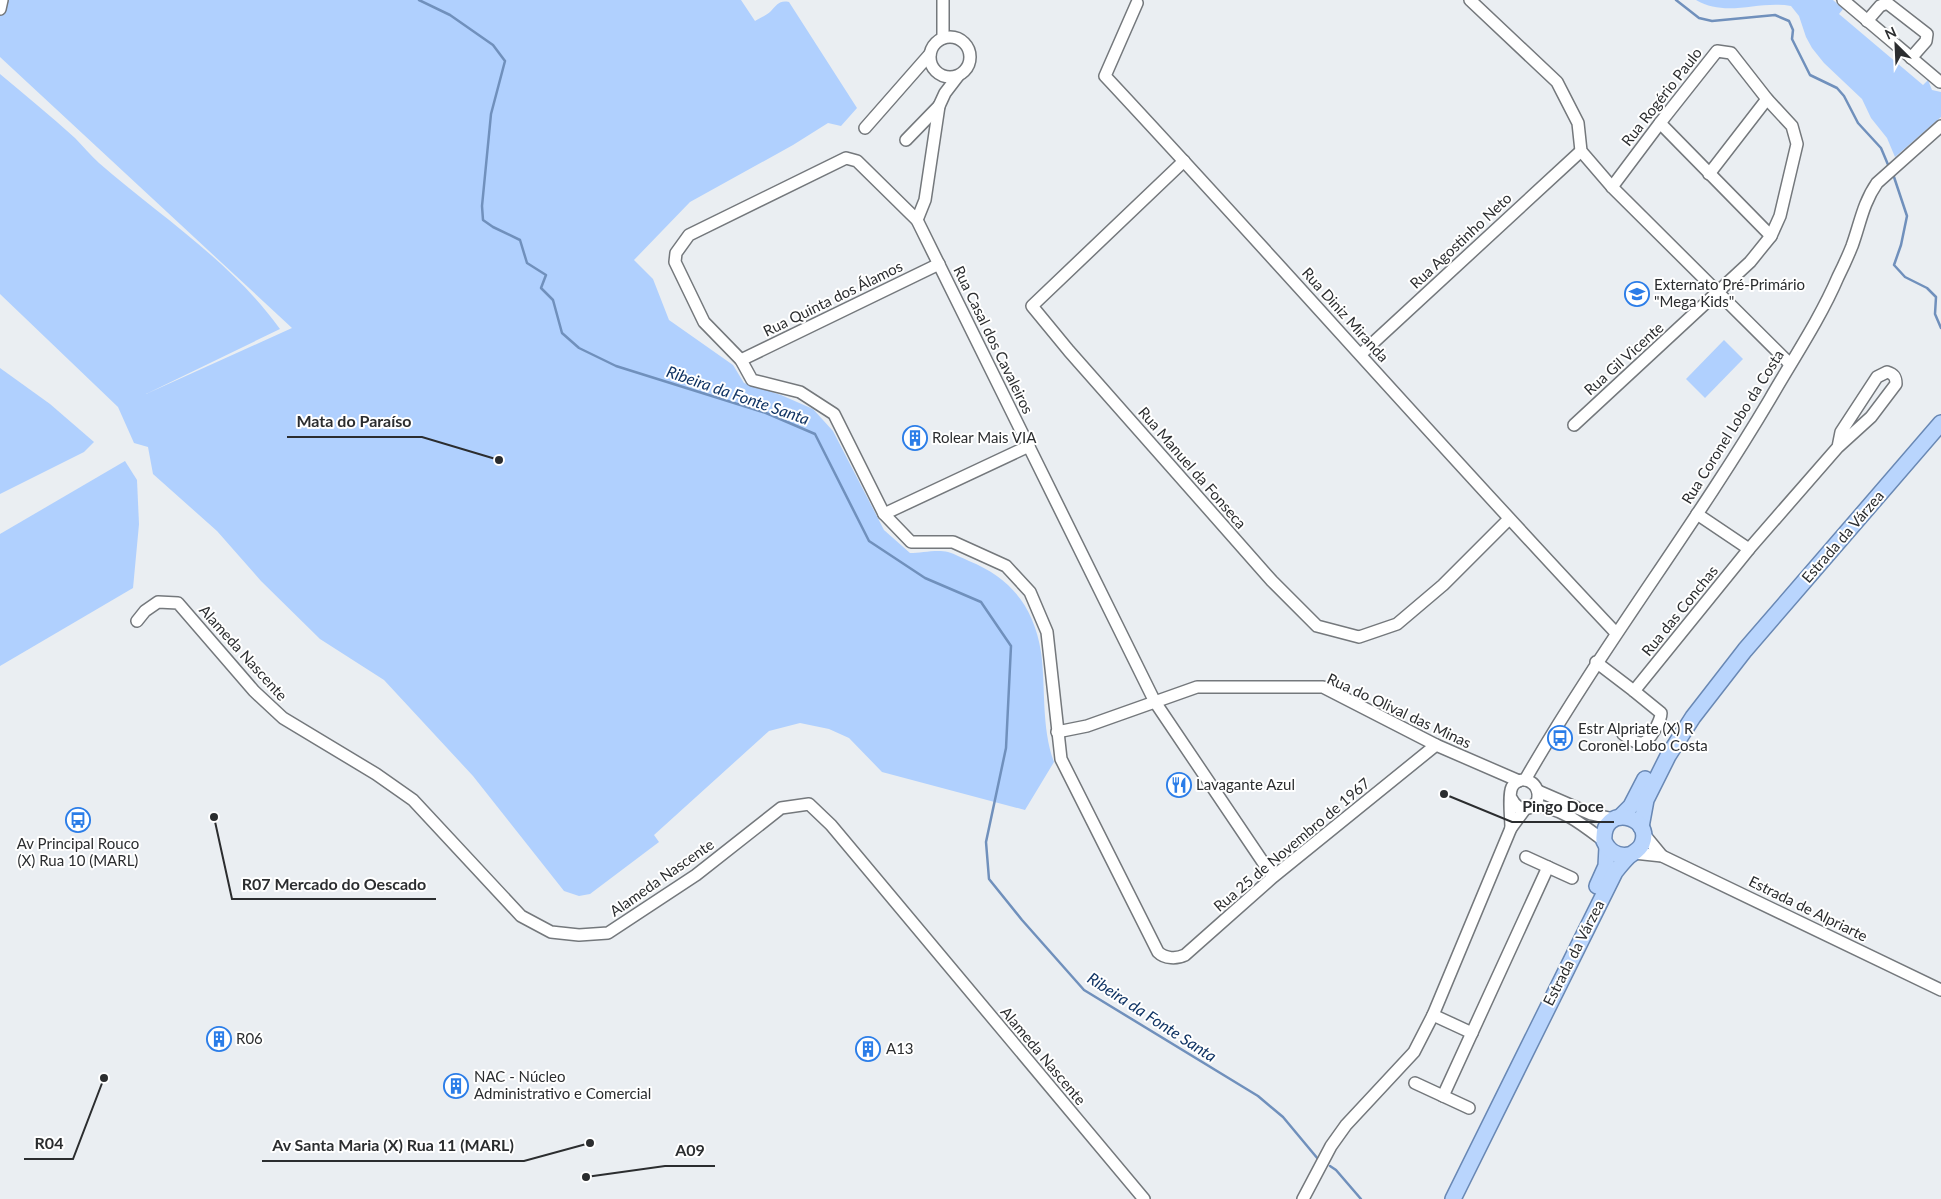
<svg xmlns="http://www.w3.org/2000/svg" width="1941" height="1199" font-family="Lato,sans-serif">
<rect width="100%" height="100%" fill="#eaeef2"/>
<!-- green -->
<g fill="#b0d0fe">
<path d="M 0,0 L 741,0 L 755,21 C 760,18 767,15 771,11 C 777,5 779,0 789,2 L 857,108 L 841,126 L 828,123 L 793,145 L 690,202 L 634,260 L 653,279 L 669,320 L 733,365 L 744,383 L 781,395 L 813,409 L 833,431 L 884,530 L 910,553 C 921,553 937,549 948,552 C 955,554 962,558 969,561 C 1011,578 1034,607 1041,652 C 1046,688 1041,727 1054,762 L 1025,810 L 882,772 L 849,738 L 829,729 L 800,723 L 769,731 L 654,835 L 659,842 L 590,894 L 579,896 L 564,891 L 473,776 L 384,680 L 320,639 L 261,581 L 217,531 L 153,474 L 148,447 L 134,443 L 118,407 L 0,294 L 0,74 C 25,95 51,116 75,138 C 83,146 90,155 99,163 C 160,216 232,262 280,329 L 146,394 L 292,328 L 0,57 Z"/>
<path d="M 1696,0 L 1833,0 L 1843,9 L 1839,14 L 1923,85 L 1928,80 L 1932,90 L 1941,92 L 1941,117 L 1895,157 L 1887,138 L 1871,118 L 1862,99 L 1824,63 L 1812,48 L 1806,37 L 1799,16 L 1791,6 C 1758,0 1727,18 1696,0 Z"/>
<path d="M 1724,340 L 1743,359 L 1705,398 L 1686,379 Z"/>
<path d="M 0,368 L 50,404 L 94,442 L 84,452 L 0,494 Z"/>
<path d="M 125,461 L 137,480 L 139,524 L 133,588 L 0,666 L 0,534 Z"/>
</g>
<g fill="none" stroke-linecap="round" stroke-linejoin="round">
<!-- stream -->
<g stroke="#7090bc" stroke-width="2.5">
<path d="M 419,0 L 450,15 L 493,45 L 505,61 L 491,114 L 482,206 L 483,220 L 493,227 L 520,240 L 527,263 L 546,275 L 541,288 L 553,300 L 562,333 L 579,348 L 616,366 L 766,413 L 815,434 L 869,541 L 925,578 L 981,602 L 1011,646 L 1006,748 L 986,842 L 989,879 L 1022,920 L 1084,990 L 1258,1096 L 1283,1117 L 1318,1159"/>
<path d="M 1676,0 L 1699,18 L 1712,21 L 1775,15 L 1789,21 L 1793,30 L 1792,39 L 1810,75 L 1837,88 L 1844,96 L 1858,123 L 1881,148 L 1889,167"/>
<path d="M 1893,174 L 1907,216 L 1901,245 L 1894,265 L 1905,277 L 1927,288 L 1936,297 L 1935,314 L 1941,328"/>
<path d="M 1330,1166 L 1336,1170 L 1361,1199"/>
</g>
<defs>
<g id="minor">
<path d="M 1470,0 L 1557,82 L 1578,123 L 1581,151 L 1612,187 L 1790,364"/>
<path d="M 1843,0 L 1940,82"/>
<path d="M 1137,3 L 1105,76 C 1277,260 1443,450 1616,633"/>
<path d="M 0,9 L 2,0"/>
<path d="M 1867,21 L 1880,6 L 1887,3 L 1927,34 L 1926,41 L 1911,58"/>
<circle cx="950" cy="57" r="20"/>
<path d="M 943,38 L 943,0"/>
<path d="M 1660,123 L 1771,236"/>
<path d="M 865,128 L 930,54"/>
<path d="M 906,140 L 939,106"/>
<path d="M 1184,161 L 1032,306 L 1069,351 L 1272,581 L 1317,626 L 1359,637 L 1397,624 L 1443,585 L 1509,519"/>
<path d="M 1709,174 L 1767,99"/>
<path d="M 917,220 L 925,200 L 939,106 L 945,93 L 958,76"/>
<path d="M 1361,354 L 1581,151"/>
<path d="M 741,360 L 939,264"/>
<path d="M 1574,425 L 1750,262 L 1771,236 L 1780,216 L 1797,144 L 1792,126 L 1767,99 L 1731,53 L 1717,51 L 1660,123 L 1612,187"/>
<path d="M 884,514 L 1029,446"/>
<path d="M 1697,514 L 1749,549"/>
<path d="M 137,621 L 145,611 L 158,602 L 178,603 L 254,691 L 283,718 L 376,774 L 413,800 L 521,916 L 551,932 L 579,935 L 608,933 L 696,875 L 781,808 L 809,804 L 831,825 L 1144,1199"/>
<path d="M 1596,662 L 1634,691 L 1749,549 L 1838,447 L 1871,417 L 1896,384 C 1896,377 1894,374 1887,372 L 1877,377 L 1841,432 L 1838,447"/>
<path d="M 1057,732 L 1087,726 L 1197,687 L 1323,687 L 1436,745 L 1519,781"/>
<path d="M 1623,734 C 1628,737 1636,744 1642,743 C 1650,742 1661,720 1661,713 L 1634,691"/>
<path d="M 1525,780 C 1600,649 1693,529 1770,399 C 1793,359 1820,319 1838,277 C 1843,267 1848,256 1852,246 C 1860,224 1863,203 1877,183 L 1941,126"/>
<path d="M 1538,791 L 1591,814 L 1614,819"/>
<path d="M 1511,798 C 1515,806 1520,810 1529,808 L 1537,802 C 1543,783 1521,772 1512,787 C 1508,795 1511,818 1511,828"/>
<path d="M 1533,806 C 1560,806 1583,825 1604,841"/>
<path d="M 1643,833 L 1662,856"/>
<path d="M 1634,853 L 1662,856 L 1941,990"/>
<path d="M 1526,857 L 1572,878"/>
<path d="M 1273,877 L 1155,702 L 917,220 L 857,161 L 846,158 L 689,235 L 676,253 L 675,262 L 704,322 L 741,360 L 752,380 L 800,392 L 834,414 L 884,514 L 911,542 L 953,542 L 1006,566 L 1030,592 L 1047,632 L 1061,759 L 1158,952 C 1165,959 1177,959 1185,955 L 1273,877 L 1436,745"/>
<path d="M 1433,1015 L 1472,1033"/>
<path d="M 1415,1083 L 1469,1108"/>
<path d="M 1443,1096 L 1548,867"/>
<path d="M 1303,1199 L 1331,1146 L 1346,1125 L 1414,1052 L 1433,1015 L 1511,828 L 1525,809"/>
</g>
<g id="major">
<path d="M 1620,817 L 1631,806 L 1645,779"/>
<path d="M 1641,827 L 1646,800 L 1668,756 L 1693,717 L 1745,650 L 1941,423"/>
<path d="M 1597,886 L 1606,866 L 1607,847"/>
<path d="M 1453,1199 L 1615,872 C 1619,867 1623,862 1628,857 C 1632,853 1639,851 1642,844 C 1654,815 1601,803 1604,841 C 1609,852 1617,857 1629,855"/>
</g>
</defs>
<!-- minor casing -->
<use href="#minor" stroke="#74787c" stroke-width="14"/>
<!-- major casing -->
<use href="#major" stroke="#6988b4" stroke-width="18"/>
<!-- minor -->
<use href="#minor" stroke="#fff" stroke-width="11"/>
<!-- major -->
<use href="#major" stroke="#b9d5fd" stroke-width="15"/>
</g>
<!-- icons -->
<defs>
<symbol id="school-ring" viewBox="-11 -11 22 22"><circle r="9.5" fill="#fff" stroke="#2b7de8" stroke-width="1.5"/><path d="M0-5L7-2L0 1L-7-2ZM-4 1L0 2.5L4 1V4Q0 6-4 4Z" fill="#2b7de8"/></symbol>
<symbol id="building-ring" viewBox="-11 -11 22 22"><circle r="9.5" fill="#fff" stroke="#2b7de8" stroke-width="1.5"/><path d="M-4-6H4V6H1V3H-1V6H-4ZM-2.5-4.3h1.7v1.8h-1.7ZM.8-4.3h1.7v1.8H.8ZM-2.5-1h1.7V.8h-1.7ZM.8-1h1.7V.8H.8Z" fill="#2b7de8"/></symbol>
<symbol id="bus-ring" viewBox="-11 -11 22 22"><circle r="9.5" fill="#fff" stroke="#2b7de8" stroke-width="1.5"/><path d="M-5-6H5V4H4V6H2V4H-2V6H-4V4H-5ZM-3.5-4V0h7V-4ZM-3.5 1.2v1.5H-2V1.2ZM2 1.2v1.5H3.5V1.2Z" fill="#2b7de8"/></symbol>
<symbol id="restaurant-ring" viewBox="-11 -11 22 22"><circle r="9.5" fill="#fff" stroke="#2b7de8" stroke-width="1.5"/><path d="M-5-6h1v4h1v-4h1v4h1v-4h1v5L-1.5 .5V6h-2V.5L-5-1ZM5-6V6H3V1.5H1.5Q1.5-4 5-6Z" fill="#2b7de8"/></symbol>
</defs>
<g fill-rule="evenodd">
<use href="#school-ring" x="1623" y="280" width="28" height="28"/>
<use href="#building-ring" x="901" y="424" width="28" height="28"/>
<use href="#bus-ring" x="1546" y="724" width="28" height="28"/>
<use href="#restaurant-ring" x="1165" y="771" width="28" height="28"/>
<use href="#bus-ring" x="64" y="806" width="28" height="28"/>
<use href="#building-ring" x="205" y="1025" width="28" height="28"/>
<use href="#building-ring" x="854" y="1035" width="28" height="28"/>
<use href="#building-ring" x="442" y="1072" width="28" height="28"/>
</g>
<g text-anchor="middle" stroke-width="4" stroke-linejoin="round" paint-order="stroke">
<!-- street labels -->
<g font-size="15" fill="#2b2d2f" stroke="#fff">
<text transform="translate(1662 97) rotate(-52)" y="5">Rua Rogério Paulo</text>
<text transform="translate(1461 241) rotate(-43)" y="5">Rua Agostinho Neto</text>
<text transform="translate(833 299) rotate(-26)" y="5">Rua Quinta dos Álamos</text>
<text transform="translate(1345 315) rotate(48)" y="5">Rua Diniz Miranda</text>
<text transform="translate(993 340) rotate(64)" y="5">Rua Casal dos Cavaleiros</text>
<text transform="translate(1624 359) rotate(-42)" y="5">Rua Gil Vicente</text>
<text transform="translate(1733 427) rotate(-58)" y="5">Rua Coronel Lobo da Costa</text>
<text transform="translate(1192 468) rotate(49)" y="5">Rua Manuel da Fonseca</text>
<text transform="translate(1843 537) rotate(-49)" y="5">Estrada da Várzea</text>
<text transform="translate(1680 611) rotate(-51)" y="5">Rua das Conchas</text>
<text transform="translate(243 653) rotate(48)" y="5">Alameda Nascente</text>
<text transform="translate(1399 711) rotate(25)" y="5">Rua do Olival das Minas</text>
<text transform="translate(1292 845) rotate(-40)" y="5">Rua 25 de Novembro de 1967</text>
<text transform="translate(662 878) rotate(-35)" y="5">Alameda Nascente</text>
<text transform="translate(1808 909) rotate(26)" y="5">Estrada de Alpriarte</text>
<text transform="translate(1574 953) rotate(-63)" y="5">Estrada da Várzea</text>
<text transform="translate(1043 1056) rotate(50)" y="5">Alameda Nascente</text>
</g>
<!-- poi labels -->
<g font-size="15" fill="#2b2d2f" stroke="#fff" text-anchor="start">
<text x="1654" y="290">Externato Pré-Primário<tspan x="1654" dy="17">"Mega Kids"</tspan></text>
<text x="932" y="443">Rolear Mais VIA</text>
<text x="1578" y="734">Estr Alpriate (X) R<tspan x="1578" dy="17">Coronel Lobo Costa</tspan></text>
<text x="1196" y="790">Lavagante Azul</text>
<text x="78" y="849" text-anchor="middle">Av Principal Rouco<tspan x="78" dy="17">(X) Rua 10 (MARL)</tspan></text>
<text x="236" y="1044">R06</text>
<text x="886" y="1054">A13</text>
<text x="474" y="1082">NAC - Núcleo<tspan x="474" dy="17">Administrativo e Comercial</tspan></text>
</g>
<!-- water labels -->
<g font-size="16" font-style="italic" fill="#103464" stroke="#fff">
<text transform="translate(738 395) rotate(19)" y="6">Ribeira da Fonte Santa</text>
<text transform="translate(1152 1017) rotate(33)" y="6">Ribeira da Fonte Santa</text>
</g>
</g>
<!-- callouts -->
<path fill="none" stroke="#2b2d2f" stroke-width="2" d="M499 460L422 437H287M1444 794L1512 822H1614M214 817L232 899H436M104 1078L73 1159H24M590 1143L524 1161H262M586 1177L665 1166H715"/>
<g fill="#2b2d2f" stroke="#fff" stroke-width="2">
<circle cx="499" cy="460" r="5"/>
<circle cx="1444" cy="794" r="5"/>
<circle cx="214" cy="817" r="5"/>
<circle cx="104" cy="1078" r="5"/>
<circle cx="590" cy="1143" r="5"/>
<circle cx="586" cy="1177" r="5"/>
</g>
<g font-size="16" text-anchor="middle" font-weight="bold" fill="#2b2d2f" stroke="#fff" stroke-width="4" stroke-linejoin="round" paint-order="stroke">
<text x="354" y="427">Mata do Paraíso</text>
<text x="1563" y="812">Pingo Doce</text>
<text x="334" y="890">R07 Mercado do Oescado</text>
<text x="49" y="1149">R04</text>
<text x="393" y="1151">Av Santa Maria (X) Rua 11 (MARL)</text>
<text x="690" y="1156">A09</text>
</g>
<!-- north arrow -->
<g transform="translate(1896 45) rotate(336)" stroke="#ffffff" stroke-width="4" paint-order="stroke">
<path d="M0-4L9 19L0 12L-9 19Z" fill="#2b2d2f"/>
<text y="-8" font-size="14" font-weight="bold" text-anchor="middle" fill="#2b2d2f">N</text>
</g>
</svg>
